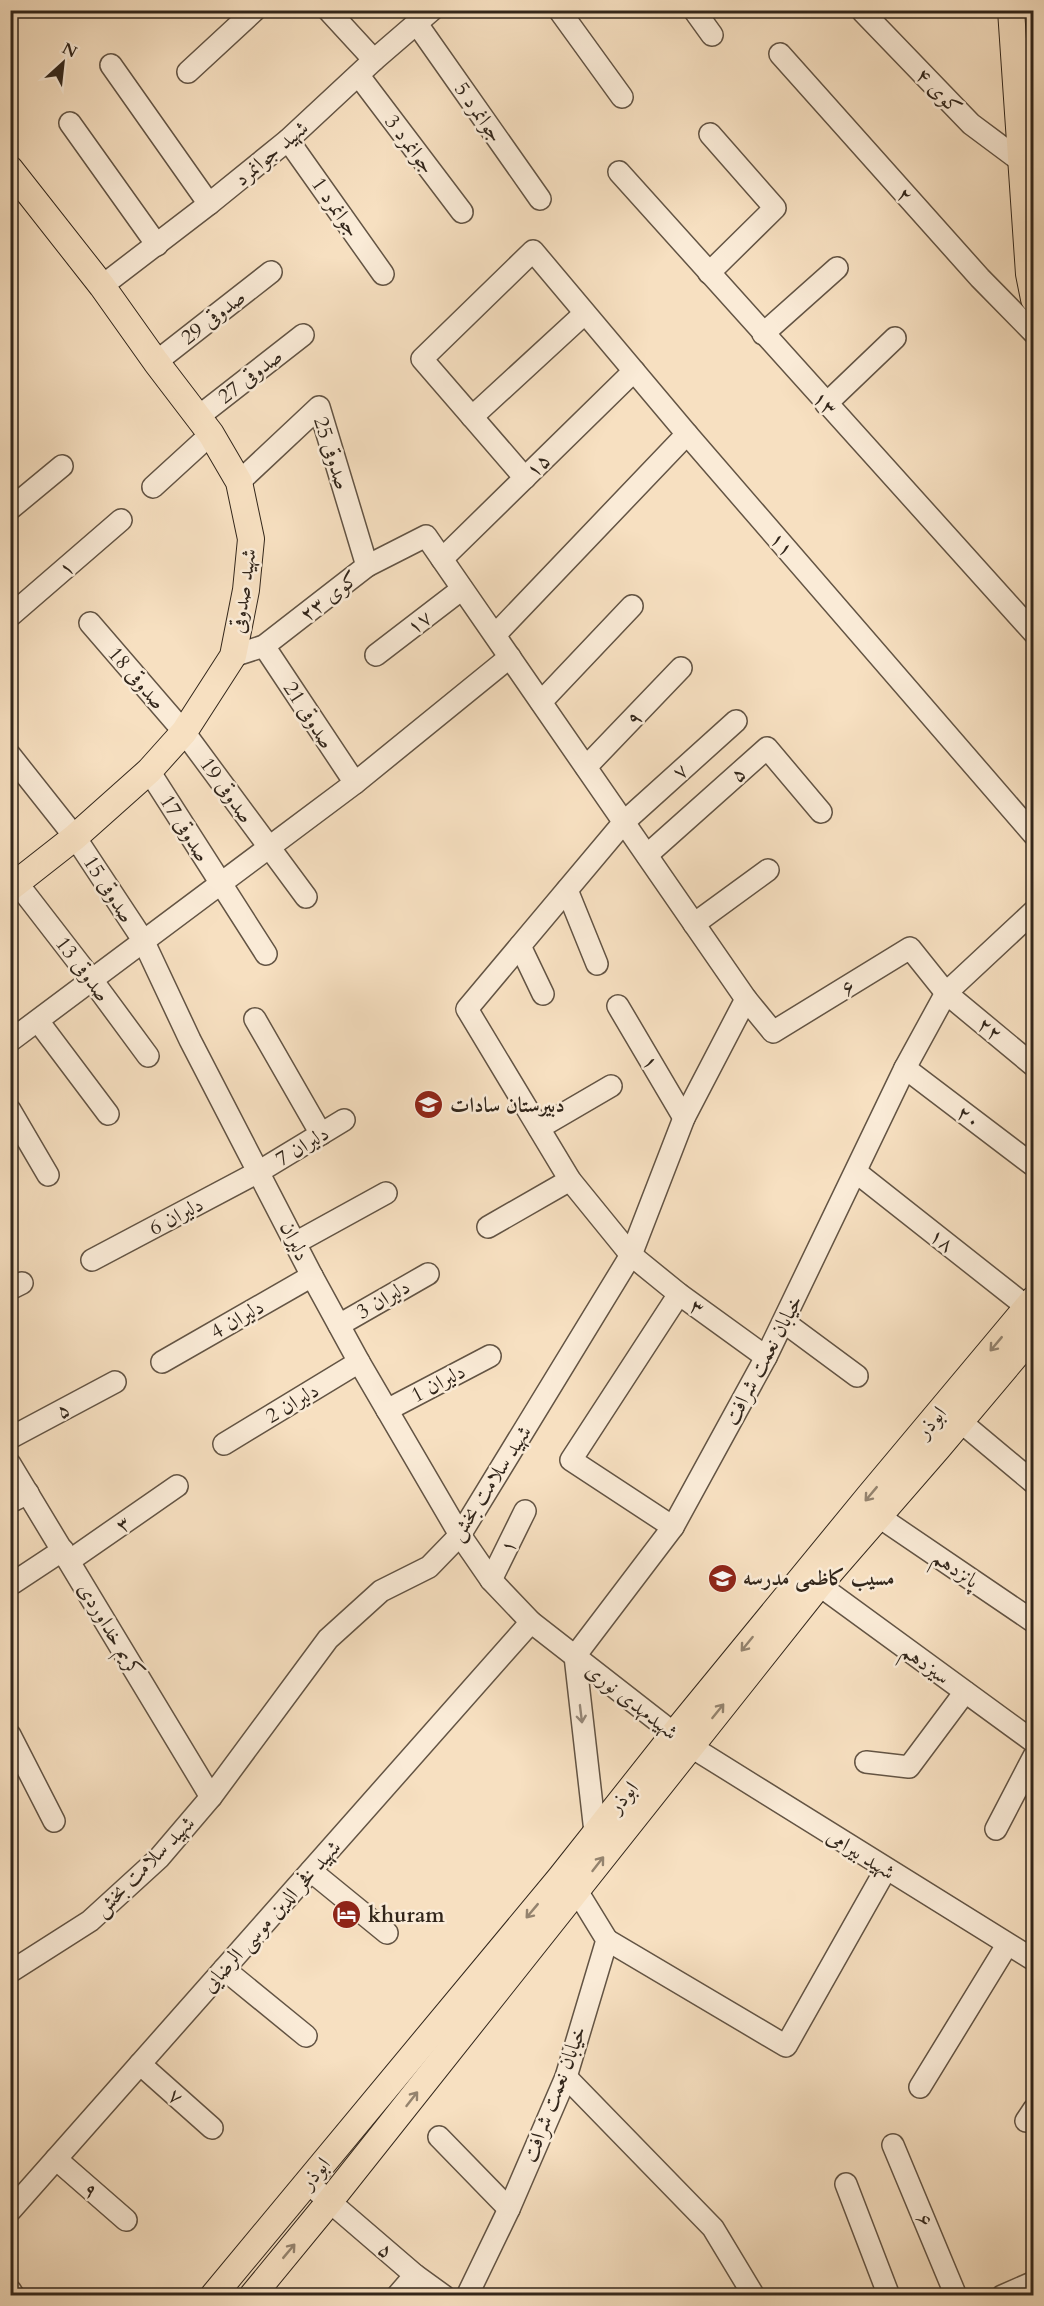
<svg xmlns="http://www.w3.org/2000/svg" width="1044" height="2306" font-family="Cardo,Amiri,serif">
<rect width="100%" height="100%" fill="#f7e0c1"/>
<filter id="stains"><feTurbulence type="fractalNoise" baseFrequency=".00333" numOctaves="4"/><feColorMatrix values="0 0 0 0 .2 0 0 0 0 .09 0 0 0 0 .02 0 0 0 .5 -.17"/></filter>
<radialGradient id="worn" r=".72"><stop offset=".6" stop-color="#630" stop-opacity="0"/><stop offset="1" stop-color="#630" stop-opacity=".3"/></radialGradient>
<g fill="none" stroke-linecap="round" stroke-linejoin="round">
<defs>
<g id="minor">
<path d="M 328,10 L 374,60"/>
<path d="M 559,10 L 622,97"/>
<path d="M 694,10 L 712,35"/>
<path d="M 863,12 L 971,124 L 1022,162"/>
<path d="M 417,24 L 540,199"/>
<path d="M 780,54 L 980,278 L 1034,333"/>
<path d="M 111,65 L 209,204"/>
<path d="M 188,72 L 255,10"/>
<path d="M 359,76 L 462,212"/>
<path d="M 70,123 L 157,245"/>
<path d="M 288,140 L 383,274"/>
<path d="M 619,172 L 1034,633"/>
<path d="M 709,273 L 775,208 L 710,134"/>
<path d="M 102,286 L 209,204 L 288,140 L 374,60 L 432,10"/>
<path d="M 763,334 L 837,268"/>
<path d="M 156,362 L 271,272"/>
<path d="M 826,404 L 895,338"/>
<path d="M 198,417 L 303,335"/>
<path d="M 472,417 L 584,314"/>
<path d="M 525,478 L 422,359 L 533,251 L 687,434 L 1034,835"/>
<path d="M 239,482 L 319,407 L 367,566"/>
<path d="M 153,487 L 211,434"/>
<path d="M 10,509 L 62,466"/>
<path d="M 442,559 L 634,371"/>
<path d="M 10,616 L 121,520"/>
<path d="M 90,623 L 184,732 L 306,897"/>
<path d="M 495,635 L 687,434"/>
<path d="M 264,646 L 355,783"/>
<path d="M 376,655 L 462,589"/>
<path d="M 233,656 L 264,646 L 367,566 L 426,536 L 746,999 L 773,1032 L 910,948 L 946,993 L 1034,1066"/>
<path d="M 541,702 L 632,606"/>
<path d="M 736,721 L 624,822 L 467,1009 L 570,1180 L 631,1255 L 679,1294 L 766,1357"/>
<path d="M 10,755 L 75,837 L 143,940 L 190,1040 L 312,1276 L 359,1362 L 460,1535 L 491,1580 L 531,1622 L 690,1746 L 1034,1960"/>
<path d="M 586,767 L 681,668"/>
<path d="M 149,771 L 266,954"/>
<path d="M 647,855 L 767,748 L 821,812"/>
<path d="M 17,883 L 92,980 L 148,1056"/>
<path d="M 567,890 L 597,964"/>
<path d="M 694,924 L 768,870"/>
<path d="M 520,946 L 543,994"/>
<path d="M 618,1006 L 684,1118"/>
<path d="M 255,1019 L 321,1134"/>
<path d="M 38,1021 L 108,1114"/>
<path d="M 10,1041 L 355,783 L 510,657"/>
<path d="M 905,1068 L 1034,1166"/>
<path d="M 10,1110 L 48,1175"/>
<path d="M 539,1128 L 611,1086"/>
<path d="M 856,1172 L 1027,1307"/>
<path d="M 488,1227 L 570,1180"/>
<path d="M 297,1242 L 386,1193"/>
<path d="M 92,1260 L 260,1171 L 344,1120"/>
<path d="M 10,1289 L 22,1283"/>
<path d="M 784,1322 L 857,1376"/>
<path d="M 339,1325 L 428,1274"/>
<path d="M 162,1362 L 312,1276"/>
<path d="M 387,1410 L 490,1356"/>
<path d="M 961,1422 L 1034,1483"/>
<path d="M 10,1438 L 115,1382"/>
<path d="M 224,1444 L 359,1362"/>
<path d="M 10,1464 L 211,1797"/>
<path d="M 10,1502 L 28,1493"/>
<path d="M 878,1516 L 1034,1622"/>
<path d="M 673,1527 L 571,1460 L 679,1294"/>
<path d="M 69,1561 L 177,1486"/>
<path d="M 491,1580 L 525,1511"/>
<path d="M 13,1583 L 63,1550"/>
<path d="M 819,1585 L 1034,1742"/>
<path d="M 10,1735 L 54,1821"/>
<path d="M 866,1762 L 909,1767 L 965,1692"/>
<path d="M 996,1829 L 1034,1756"/>
<path d="M 595,1832 L 575,1656 L 673,1527 L 766,1357 L 905,1068 L 946,993 L 1034,911"/>
<path d="M 311,1871 L 387,1933"/>
<path d="M 607,1940 L 786,2046 L 886,1869"/>
<path d="M 224,1969 L 306,2036"/>
<path d="M 10,1972 L 90,1921 L 159,1858 L 211,1797 L 328,1639 L 381,1591 L 429,1567 L 460,1535 L 631,1255 L 684,1118 L 746,999"/>
<path d="M 140,2064 L 212,2128"/>
<path d="M 566,2077 L 713,2228 L 754,2296"/>
<path d="M 920,2087 L 1007,1945"/>
<path d="M 1026,2121 L 1034,2109"/>
<path d="M 439,2137 L 509,2209"/>
<path d="M 893,2145 L 956,2296"/>
<path d="M 56,2159 L 126,2220"/>
<path d="M 308,2183 L 415,2275 L 444,2296"/>
<path d="M 846,2184 L 889,2296"/>
<path d="M 10,2211 L 531,1622"/>
<path d="M 10,2290 L 14,2296"/>
<path d="M 397,2296 L 415,2275"/>
<path d="M 467,2296 L 509,2209 L 566,2077 L 607,1940 L 577,1891 L 565,1882"/>
<path d="M 1002,2296 L 1034,2282"/>
</g>
<g id="major">
<path d="M 1011,10 L 1029,274 L 1034,299"/>
<path d="M 10,169 L 102,286 L 156,362 L 211,434 L 239,482 L 251,539 L 246,590 L 233,656 L 184,732 L 149,771 L 75,837 L 10,888"/>
<path d="M 213,2296 L 560,1878 L 674,1734 L 869,1496 L 1034,1299"/>
<path d="M 252,2296 L 330,2201 L 819,1585 L 938,1448 L 1034,1334"/>
</g>
</defs>
<!-- minor casing -->
<use href="#minor" stroke="#635444" stroke-width="24"/>
<!-- major casing -->
<use href="#major" stroke="#32261b" stroke-width="28"/>
<!-- minor -->
<use href="#minor" stroke="#faebd7" stroke-width="21"/>
<!-- major -->
<use href="#major" stroke="#f7e0c1" stroke-width="26"/>
</g>
<!-- one-way arrows -->
<defs><path id="oneway-shaft" d="M-6 0H5M1.5-3L5.5 0L1.5 3" fill="none" stroke-width="1.6" stroke-linecap="round" stroke-linejoin="round" transform="scale(1.5)"/></defs>
<g stroke="#94836e">
<use href="#oneway-shaft" transform="translate(996 1344) rotate(130)"/>
<use href="#oneway-shaft" transform="translate(871 1494) rotate(130)"/>
<use href="#oneway-shaft" transform="translate(747 1644) rotate(129)"/>
<use href="#oneway-shaft" transform="translate(718 1711) rotate(-51)"/>
<use href="#oneway-shaft" transform="translate(598 1864) rotate(-52)"/>
<use href="#oneway-shaft" transform="translate(532 1911) rotate(130)"/>
<use href="#oneway-shaft" transform="translate(412 2099) rotate(-52)"/>
<use href="#oneway-shaft" transform="translate(289 2251) rotate(-50)"/>
</g>
<use stroke="#968879" href="#oneway-shaft" transform="translate(581 1714) rotate(83)"/>
<!-- icons -->
<defs>
<symbol id="school-disc" viewBox="-11 -11 22 22"><circle r="9.5" fill="#8f2418" stroke="#faebd7"/><path d="M0-5L7-2L0 1L-7-2ZM-4 1L0 2.5L4 1V4Q0 6-4 4Z" fill="#fff"/></symbol>
<symbol id="hotel-disc" viewBox="-11 -11 22 22"><circle r="9.5" fill="#8f2418" stroke="#faebd7"/><path d="M-6-4.5h1.5V1H6V5H4.5V3h-9V5H-6ZM-4 0a1.8 1.8 0 1 1 3.6 0ZM.5 0V-2.5h3Q6-2.5 6 0Z" fill="#fff"/></symbol>
</defs>
<g fill-rule="evenodd">
<use href="#school-disc" x="412" y="1088" width="33" height="33"/>
<use href="#school-disc" x="706" y="1562" width="33" height="33"/>
<use href="#hotel-disc" x="330" y="1898" width="33" height="33"/>
</g>
<g text-anchor="middle" stroke-width="5" stroke-linejoin="round" paint-order="stroke">
<!-- street labels -->
<g font-size="21" fill="#32261b" stroke="#faebd7">
<text transform="translate(939 91) rotate(46)" y="7">کوی ۴</text>
<text transform="translate(479 112) rotate(55)" y="7">جوانمرد 5</text>
<text transform="translate(410 144) rotate(53)" y="7">جوانمرد 3</text>
<text transform="translate(271 153) rotate(-40)" y="7">شهید جوانمرد</text>
<text transform="translate(905 195) rotate(48)" y="7">۲</text>
<text transform="translate(336 207) rotate(55)" y="7">جوانمرد 1</text>
<text transform="translate(213 317) rotate(-38)" y="7">صدوقی 29</text>
<text transform="translate(250 376) rotate(-38)" y="7">صدوقی 27</text>
<text transform="translate(825 403) rotate(48)" y="7">۱۳</text>
<text transform="translate(332 453) rotate(72)" y="7">صدوقی 25</text>
<text transform="translate(538 465) rotate(-44)" y="7">۱۵</text>
<text transform="translate(782 544) rotate(49)" y="7">۱۱</text>
<text transform="translate(66 568) rotate(-41)" y="7">۱</text>
<text transform="translate(243 591) rotate(-82)" y="7">شهید صدوقی</text>
<text transform="translate(329 596) rotate(-38)" y="7">کوی ۲۳</text>
<text transform="translate(419 622) rotate(-37)" y="7">۱۷</text>
<text transform="translate(137 678) rotate(49)" y="7">صدوقی 18</text>
<text transform="translate(309 715) rotate(57)" y="7">صدوقی 21</text>
<text transform="translate(634 718) rotate(-46)" y="7">۹</text>
<text transform="translate(680 771) rotate(-42)" y="7">۷</text>
<text transform="translate(738 774) rotate(-42)" y="7">۵</text>
<text transform="translate(227 790) rotate(54)" y="7">صدوقی 19</text>
<text transform="translate(185 828) rotate(58)" y="7">صدوقی 17</text>
<text transform="translate(109 889) rotate(57)" y="7">صدوقی 15</text>
<text transform="translate(83 969) rotate(53)" y="7">صدوقی 13</text>
<text transform="translate(848 987) rotate(-31)" y="7">۶</text>
<text transform="translate(990 1029) rotate(40)" y="7">۲۲</text>
<text transform="translate(651 1062) rotate(59)" y="7">۱</text>
<text transform="translate(969 1117) rotate(37)" y="7">۲۰</text>
<text transform="translate(302 1146) rotate(-31)" y="7">دلیران 7</text>
<text transform="translate(176 1216) rotate(-28)" y="7">دلیران 6</text>
<text transform="translate(942 1240) rotate(38)" y="7">۱۸</text>
<text transform="translate(295 1241) rotate(64)" y="7">دلیران</text>
<text transform="translate(383 1299) rotate(-30)" y="7">دلیران 3</text>
<text transform="translate(697 1307) rotate(36)" y="7">۳</text>
<text transform="translate(237 1319) rotate(-30)" y="7">دلیران 4</text>
<text transform="translate(763 1360) rotate(-62)" y="7">خیابان نعمت شرافت</text>
<text transform="translate(438 1383) rotate(-28)" y="7">دلیران 1</text>
<text transform="translate(292 1403) rotate(-31)" y="7">دلیران 2</text>
<text transform="translate(63 1410) rotate(-28)" y="7">۵</text>
<text transform="translate(931 1422) rotate(-50)" y="7">ابوذر</text>
<text transform="translate(490 1483) rotate(-57)" y="7">شهید سلامت بخش</text>
<text transform="translate(123 1524) rotate(-35)" y="7">۳</text>
<text transform="translate(508 1546) rotate(-64)" y="7">۱</text>
<text transform="translate(956 1569) rotate(34)" y="7">پانزدهم</text>
<text transform="translate(111 1630) rotate(59)" y="7">کریم خداوردی</text>
<text transform="translate(926 1664) rotate(36)" y="7">سیزدهم</text>
<text transform="translate(632 1701) rotate(38)" y="7">شهیدمهدی نوری</text>
<text transform="translate(623 1797) rotate(-51)" y="7">ابوذر</text>
<text transform="translate(861 1854) rotate(32)" y="7">شهید بیرامی</text>
<text transform="translate(144 1866) rotate(-45)" y="7">شهید سلامت بخش</text>
<text transform="translate(271 1916) rotate(-48)" y="7">شهید فخر الدین موسی الرضایی</text>
<text transform="translate(554 2094) rotate(-69)" y="7">خیابان نعمت شرافت</text>
<text transform="translate(176 2096) rotate(41)" y="7">۷</text>
<text transform="translate(315 2173) rotate(-50)" y="7">ابوذر</text>
<text transform="translate(91 2190) rotate(41)" y="7">۹</text>
<text transform="translate(925 2220) rotate(67)" y="7">۶</text>
<text transform="translate(386 2250) rotate(41)" y="7">۵</text>
</g>
<!-- poi labels -->
<g font-size="21" font-weight="bold" fill="#32261b" stroke="#faebd7" text-anchor="start">
<text x="450" y="1112">دبیرستان سادات</text>
<text x="743" y="1585">مسیب کاظمی مدرسه</text>
<text x="368" y="1922">khuram</text>
</g>
</g>
<!-- margin -->
<rect width="1044" height="2306" fill="none" stroke="#f7e0c1" stroke-width="36"/>
<rect x="12" y="12" width="1020" height="2282" fill="none" stroke="#32261b" stroke-width="3"/>
<rect x="18" y="18" width="1008" height="2270" fill="none" stroke="#32261b" stroke-width="1.5"/>
<!-- north arrow -->
<g transform="translate(63 63) rotate(27)" stroke="#faebd7" stroke-width="4.5" paint-order="stroke">
<path d="M0-4.5L10 22L0 15L-10 22Z" fill="#32261b"/>
<text y="-9" font-size="16" font-weight="bold" text-anchor="middle" fill="#32261b">N</text>
</g>
<rect width="100%" height="100%" filter="url(#stains)"/>
<rect width="100%" height="100%" fill="url(#worn)"/>
</svg>
